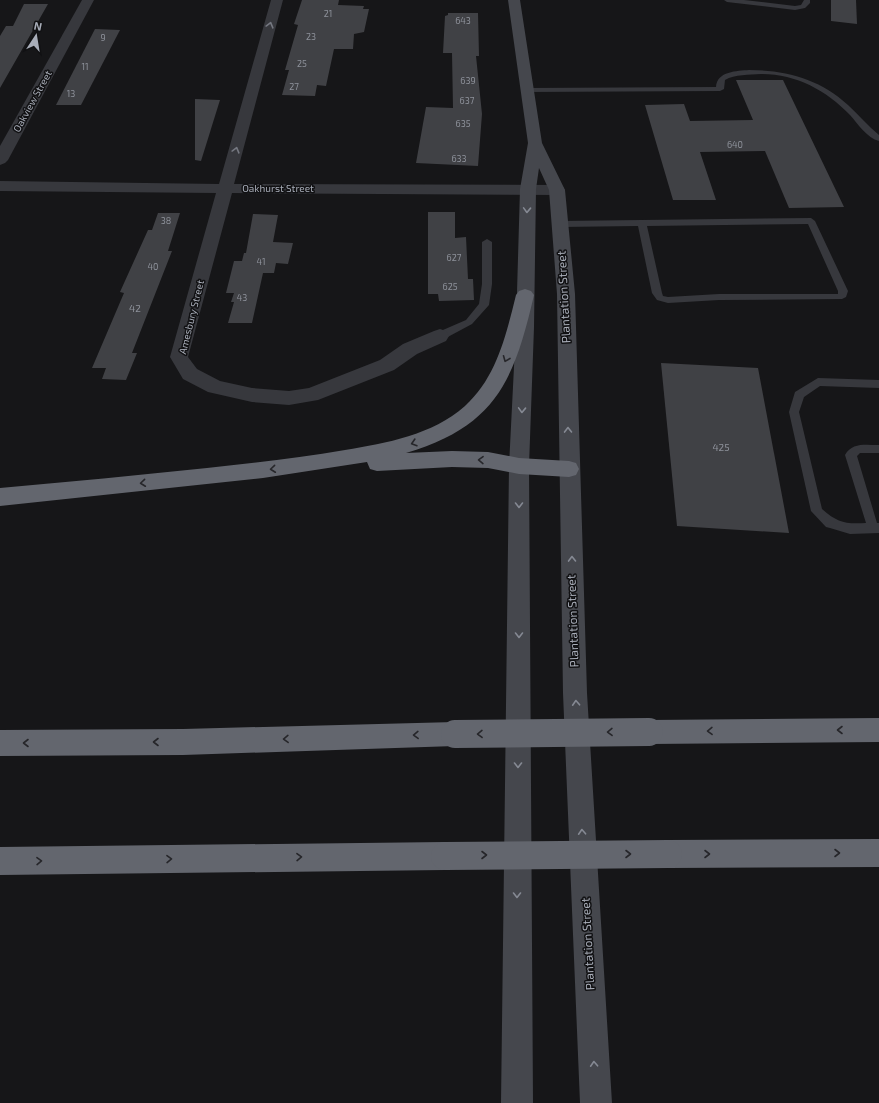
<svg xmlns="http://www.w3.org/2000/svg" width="879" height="1103" font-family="'Exo 2',sans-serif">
<rect width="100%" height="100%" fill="#161618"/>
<!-- building -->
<g fill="#404145">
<path d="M 302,0 L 339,0 L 338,5 L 364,6 L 363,9 L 369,9 L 364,32 L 354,34 L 353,49 L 334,49 L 326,86 L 317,85 L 315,96 L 282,95 L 289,70 L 285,70 L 298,25 L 294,24 Z"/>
<path d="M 831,0 L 856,0 L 857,24 L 831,21 Z"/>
<path d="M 24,4 L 48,4 L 0,88 L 0,36 L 6,26 L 13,26 Z"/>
<path d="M 448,13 L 478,13 L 479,56 L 476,56 L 482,114 L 478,166 L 416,163 L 426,107 L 453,108 L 452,53 L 443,53 L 445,16 L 448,15 Z"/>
<path d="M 95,29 L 120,30 L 81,105 L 56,105 Z"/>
<path d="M 736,80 L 783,80 L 844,207 L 789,208 L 765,151 L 700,152 L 716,200 L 673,200 L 645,105 L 684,104 L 690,121 L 753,120 Z"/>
<path d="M 195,99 L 220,100 L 201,161 L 195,160 Z"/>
<path d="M 428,212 L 455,212 L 455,238 L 466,237 L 468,279 L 473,279 L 474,300 L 439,301 L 438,294 L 428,294 Z"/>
<path d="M 158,213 L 180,213 L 168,251 L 172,251 L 132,353 L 137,353 L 126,380 L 102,379 L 106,368 L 92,368 L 124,293 L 120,292 L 148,230 L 152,230 Z"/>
<path d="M 253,214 L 278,215 L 273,242 L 293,243 L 288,264 L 276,263 L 274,273 L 263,273 L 252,323 L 228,323 L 234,302 L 231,302 L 234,293 L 226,293 L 234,261 L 242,261 L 244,253 L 246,253 Z"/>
<path d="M 661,363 L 758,368 L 789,533 L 677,526 Z"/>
</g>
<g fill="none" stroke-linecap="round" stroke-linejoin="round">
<!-- lane -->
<g fill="#37383d" fill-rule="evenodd">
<path d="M 724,0 L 744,0 L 795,6 L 801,5 L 804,0 L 810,0 L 810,3 L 805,8 L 795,10 L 727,2 Z"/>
<path d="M 749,70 C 786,70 820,79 848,105 C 859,115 868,126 879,135 L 879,141 C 867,138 858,124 850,115 C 826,90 796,74 761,74 C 749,75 735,74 725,80 L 724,89 L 720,91 L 527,92 L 523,90 L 527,88 L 716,87 C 717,71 737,71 749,70 Z"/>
<path d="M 811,218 L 815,221 L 848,291 L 846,297 L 842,299 L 719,300 L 668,303 L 657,300 L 652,293 L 638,226 L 560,227 L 556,224 L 560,221 ZM 808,224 L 838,291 L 838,294 L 719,294 L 668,297 L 663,296 L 662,293 L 647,226 Z"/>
<path d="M 487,239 L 492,242 L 492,284 L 489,305 L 472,324 L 444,339 L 436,339 L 435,336 L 436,333 L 466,320 L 479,304 L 482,284 L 482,242 Z"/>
<path d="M 818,378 L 879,380 L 879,388 L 820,386 L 804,397 L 799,412 L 822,509 C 838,523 845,524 866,523 L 845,455 C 852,442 866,445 879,445 L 879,453 L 860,453 L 857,456 L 877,523 L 879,523 L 879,533 L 850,534 L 830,528 L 826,527 L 811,511 L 789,412 L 795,392 Z"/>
</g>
<!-- street -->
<g fill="#37383d" fill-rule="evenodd">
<path d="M 82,0 L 94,0 L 8,160 L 5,163 L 0,165 L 0,146 Z"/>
<path d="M 271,0 L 283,0 L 234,184 L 557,185 L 563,187 L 565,190 L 563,193 L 557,195 L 232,193 L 188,357 L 197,369 L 220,381 L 252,388 L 289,391 L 309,388 L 380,360 L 403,344 L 434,331 L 440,329 L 446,331 L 449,336 L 446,341 L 417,354 L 394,370 L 318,400 L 289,405 L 252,402 L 208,392 L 183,379 L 170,357 L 216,193 L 0,191 L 0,181 L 219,184 Z"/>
</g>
<!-- secondary -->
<path fill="#45474d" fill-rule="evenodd" d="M 508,0 L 520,0 L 542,143 L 565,190 L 575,294 L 587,693 L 612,1103 L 580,1103 L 563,693 L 557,294 L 549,190 L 539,168 L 536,189 L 534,327 L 529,466 L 533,1103 L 501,1103 L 509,466 L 516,327 L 520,189 L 528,143 Z"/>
<!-- highway -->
<g fill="#63666e" fill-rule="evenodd">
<path d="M 525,289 L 531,291 L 534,295 C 514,381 496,426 406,453 L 452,451 L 488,452 L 519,458 L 569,461 L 576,463 L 579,469 L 576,475 L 569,477 L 519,474 L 488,468 L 452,467 L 377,471 L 370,469 L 367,462 L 263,478 L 0,506 L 0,488 C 69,482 138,475 207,468 C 253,463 299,458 345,450 C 387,443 432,435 465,406 C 497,377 506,335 516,295 L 519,291 Z"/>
<path d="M 879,718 L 879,742 L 649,744 L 640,741 L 636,732 L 640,723 L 649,720 Z"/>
<path d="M 455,722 L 464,725 L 468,734 L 464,743 L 455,746 L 183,755 L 0,756 L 0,730 L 183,729 Z"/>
<path d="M 879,839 L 879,867 L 668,868 L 658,864 L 654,854 L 658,844 L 668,840 Z"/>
<path d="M 445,842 L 455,846 L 459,856 L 455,866 L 445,870 L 0,875 L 0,847 Z"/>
</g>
<!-- highway-bridge -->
<g stroke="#63666e" stroke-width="28">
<path d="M 455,734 L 649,732"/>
<path d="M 445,856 L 668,854"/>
</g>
</g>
<!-- one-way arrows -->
<defs><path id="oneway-chevron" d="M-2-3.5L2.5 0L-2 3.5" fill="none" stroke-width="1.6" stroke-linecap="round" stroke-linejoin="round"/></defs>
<g stroke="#757881">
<use href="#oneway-chevron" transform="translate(270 25) rotate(-75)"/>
<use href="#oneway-chevron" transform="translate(236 150) rotate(-75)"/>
</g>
<g stroke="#858993">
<use href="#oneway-chevron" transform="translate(527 210) rotate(92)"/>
<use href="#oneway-chevron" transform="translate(522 410) rotate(92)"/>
<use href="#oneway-chevron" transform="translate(568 430) rotate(-91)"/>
<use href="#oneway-chevron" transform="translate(519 505) rotate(90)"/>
<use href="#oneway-chevron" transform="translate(572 559) rotate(-91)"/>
<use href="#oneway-chevron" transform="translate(519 635) rotate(90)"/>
<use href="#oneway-chevron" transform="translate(576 703) rotate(-93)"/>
<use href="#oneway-chevron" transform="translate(518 765) rotate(90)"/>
<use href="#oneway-chevron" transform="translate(582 832) rotate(-93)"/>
<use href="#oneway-chevron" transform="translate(517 895) rotate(90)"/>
<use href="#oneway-chevron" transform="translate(594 1064) rotate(-93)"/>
</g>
<g stroke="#26262a">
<use href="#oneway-chevron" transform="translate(506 359) rotate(112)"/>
<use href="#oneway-chevron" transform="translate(414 443) rotate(163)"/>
<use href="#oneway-chevron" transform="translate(481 460) rotate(-179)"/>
<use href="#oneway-chevron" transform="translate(273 469) rotate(174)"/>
<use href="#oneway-chevron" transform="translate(143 483) rotate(174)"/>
<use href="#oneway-chevron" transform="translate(840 730) rotate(180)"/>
<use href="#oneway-chevron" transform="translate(710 731) rotate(179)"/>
<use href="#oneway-chevron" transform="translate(610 732) rotate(179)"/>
<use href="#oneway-chevron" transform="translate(480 734) rotate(179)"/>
<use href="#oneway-chevron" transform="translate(416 735) rotate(178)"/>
<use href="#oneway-chevron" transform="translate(286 739) rotate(178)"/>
<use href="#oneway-chevron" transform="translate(156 742) rotate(180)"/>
<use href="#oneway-chevron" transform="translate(26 743) rotate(180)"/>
<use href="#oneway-chevron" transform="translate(837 853)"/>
<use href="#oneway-chevron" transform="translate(628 854)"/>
<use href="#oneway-chevron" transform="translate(707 854)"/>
<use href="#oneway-chevron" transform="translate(484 855)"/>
<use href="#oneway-chevron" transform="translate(299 857) rotate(-1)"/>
<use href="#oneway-chevron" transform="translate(169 859) rotate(-1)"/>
<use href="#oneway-chevron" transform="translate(39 861) rotate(-1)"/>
</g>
<g text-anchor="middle" stroke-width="3" stroke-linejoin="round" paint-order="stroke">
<!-- far-number labels -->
<g font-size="9" fill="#8e929b">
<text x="328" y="17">21</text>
<text x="463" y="24">643</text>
<text x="311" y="40">23</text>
<text x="103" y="41">9</text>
<text x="302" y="67">25</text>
<text x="85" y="70">11</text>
<text x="468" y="84">639</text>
<text x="294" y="90">27</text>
<text x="71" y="97">13</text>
<text x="467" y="104">637</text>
<text x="463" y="127">635</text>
<text x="735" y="148">640</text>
<text x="459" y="162">633</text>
<text x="166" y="224">38</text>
<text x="454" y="261">627</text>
<text x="261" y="265">41</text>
<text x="153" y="270">40</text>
<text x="450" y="290">625</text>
<text x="242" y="301">43</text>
</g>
<!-- far-street labels -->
<g font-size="10" fill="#a8adb8" stroke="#111113">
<text transform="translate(32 101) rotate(-61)" y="4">Oakview Street</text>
<text x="278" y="192">Oakhurst Street</text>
<text transform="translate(191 317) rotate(-76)" y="4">Amesbury Street</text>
</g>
<!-- number labels -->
<g font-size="10" fill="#8e929b">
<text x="135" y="312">42</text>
<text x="721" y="451">425</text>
</g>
<!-- street labels -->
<g font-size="12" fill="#a8adb8" stroke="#111113">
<text transform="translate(564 297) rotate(-93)" y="4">Plantation Street</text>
<text transform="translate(573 621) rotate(-92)" y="4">Plantation Street</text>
<text transform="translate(588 944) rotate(-93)" y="4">Plantation Street</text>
</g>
</g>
<!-- north arrow -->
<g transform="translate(36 36) rotate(12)" stroke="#111113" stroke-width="3" paint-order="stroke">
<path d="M0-3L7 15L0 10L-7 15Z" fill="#a8adb8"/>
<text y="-6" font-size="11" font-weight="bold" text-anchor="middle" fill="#a8adb8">N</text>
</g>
</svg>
